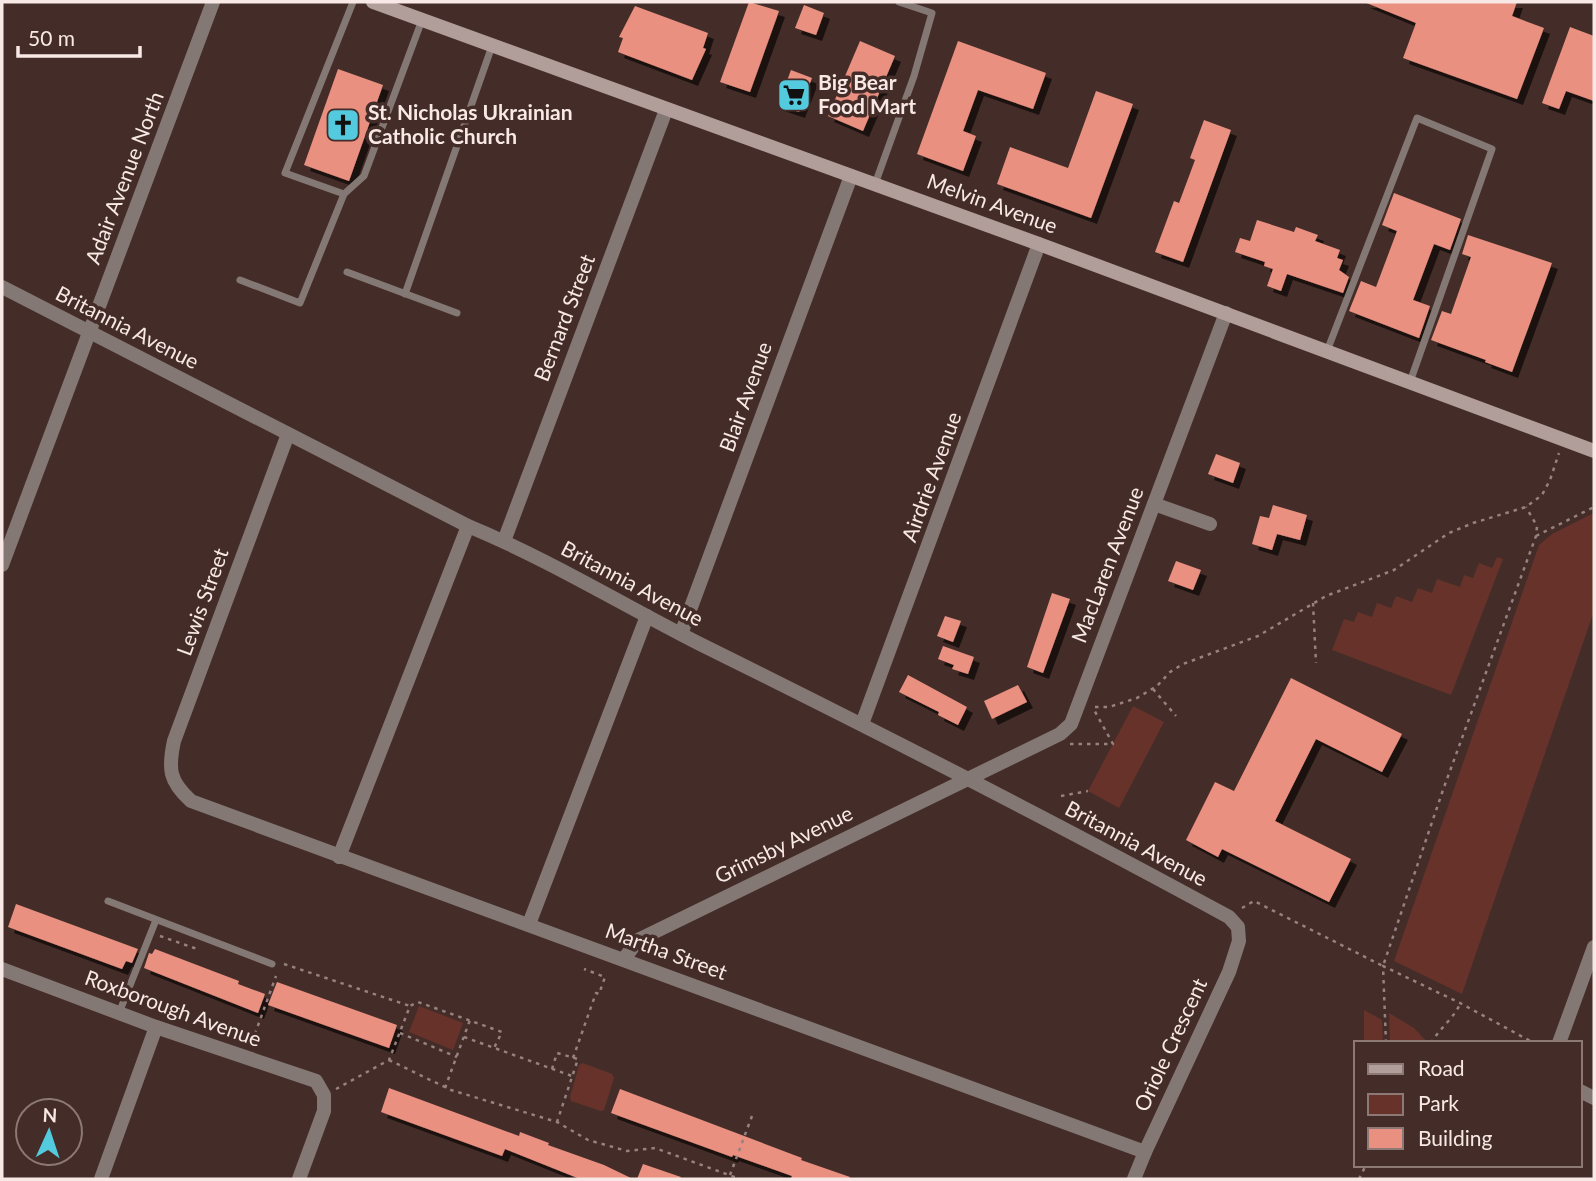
<svg xmlns="http://www.w3.org/2000/svg" width="1596" height="1181" font-family="Lato,sans-serif">
<defs>
<filter id="shadow"><feDropShadow dx="6" dy="6" stdDeviation="0" flood-color="#0009"/></filter>
</defs>
<rect width="100%" height="100%" fill="#442d29"/>
<!-- green -->
<g fill="#66322a">
<path d="M 1594,513 L 1594,611 L 1462,994 L 1394,961 L 1539,545 L 1552,534 Z"/>
<path d="M 1497,557 L 1503,559 L 1451,695 L 1332,650 L 1344,619 L 1354,622 L 1358,612 L 1372,617 L 1377,603 L 1391,608 L 1396,596 L 1412,602 L 1418,588 L 1432,593 L 1437,579 L 1460,587 L 1464,575 L 1473,578 L 1479,563 L 1492,568 Z"/>
<path d="M 1133,706 L 1164,722 L 1119,808 L 1088,791 Z"/>
<path d="M 419,1006 L 463,1023 L 453,1050 L 409,1032 Z"/>
<path d="M 1364,1010 L 1382,1020 L 1383,1043 L 1364,1043 Z"/>
<path d="M 1389,1013 L 1414,1028 L 1428,1043 L 1390,1043 Z"/>
<path d="M 583,1063 L 612,1074 L 614,1078 L 604,1110 L 601,1111 L 571,1101 L 570,1097 L 579,1065 Z"/>
</g>
<!-- building -->
<g fill="#e99080" filter="url(#shadow)">
<path d="M 749,2 L 779,11 L 750,92 L 720,82 Z"/>
<path d="M 1364,2 L 1517,2 L 1512,16 L 1544,28 L 1517,99 L 1403,58 L 1416,23 Z"/>
<path d="M 804,5 L 824,13 L 816,35 L 795,28 Z"/>
<path d="M 635,6 L 708,33 L 703,48 L 706,49 L 692,80 L 618,52 L 623,38 L 619,37 Z"/>
<path d="M 1570,27 L 1594,36 L 1594,101 L 1566,91 L 1559,109 L 1542,103 Z"/>
<path d="M 860,41 L 895,56 L 863,131 L 828,116 Z"/>
<path d="M 958,41 L 1046,73 L 1033,109 L 978,90 L 963,131 L 976,136 L 963,171 L 917,154 Z"/>
<path d="M 338,69 L 383,85 L 349,181 L 304,165 Z"/>
<path d="M 791,70 L 812,78 L 799,112 L 778,105 Z"/>
<path d="M 1096,91 L 1133,104 L 1091,218 L 997,184 L 1010,147 L 1068,168 Z"/>
<path d="M 1204,120 L 1231,130 L 1183,262 L 1155,252 L 1174,201 L 1179,203 L 1195,160 L 1190,158 Z"/>
<path d="M 1394,193 L 1461,219 L 1450,250 L 1434,244 L 1413,300 L 1430,306 L 1419,338 L 1349,311 L 1361,281 L 1376,287 L 1397,231 L 1382,225 Z"/>
<path d="M 1257,220 L 1294,232 L 1296,227 L 1318,235 L 1315,241 L 1340,250 L 1337,258 L 1343,260 L 1339,270 L 1349,277 L 1343,293 L 1287,274 L 1281,291 L 1267,286 L 1273,269 L 1264,266 L 1265,262 L 1235,252 L 1240,238 L 1250,241 Z"/>
<path d="M 1468,235 L 1552,263 L 1512,372 L 1485,362 L 1486,360 L 1431,340 L 1442,311 L 1451,314 L 1471,257 L 1462,254 Z"/>
<path d="M 1216,454 L 1240,463 L 1233,483 L 1208,474 Z"/>
<path d="M 1273,505 L 1307,515 L 1300,540 L 1277,534 L 1272,550 L 1252,544 L 1260,516 L 1269,518 Z"/>
<path d="M 1176,561 L 1201,570 L 1193,590 L 1168,581 Z"/>
<path d="M 1052,593 L 1070,599 L 1043,673 L 1027,667 Z"/>
<path d="M 945,616 L 961,621 L 953,642 L 937,636 Z"/>
<path d="M 943,646 L 974,657 L 968,674 L 952,669 L 954,665 L 938,659 Z"/>
<path d="M 908,675 L 967,707 L 958,725 L 938,715 L 939,712 L 899,692 Z"/>
<path d="M 1291,678 L 1402,734 L 1382,772 L 1316,739 L 1275,821 L 1351,859 L 1329,902 L 1222,849 L 1218,857 L 1186,840 L 1215,782 L 1234,791 Z"/>
<path d="M 1018,685 L 1027,702 L 992,719 L 984,701 Z"/>
<path d="M 16,904 L 138,949 L 132,963 L 126,961 L 122,969 L 8,927 Z"/>
<path d="M 155,949 L 239,981 L 238,984 L 265,994 L 258,1013 L 144,968 L 149,953 L 152,954 Z"/>
<path d="M 277,982 L 397,1025 L 389,1048 L 268,1005 Z"/>
<path d="M 389,1088 L 519,1136 L 520,1132 L 549,1143 L 548,1145 L 604,1165 L 633,1179 L 580,1179 L 505,1149 L 502,1156 L 381,1112 Z"/>
<path d="M 620,1089 L 802,1158 L 801,1160 L 850,1177 L 849,1179 L 791,1179 L 792,1176 L 733,1155 L 732,1157 L 611,1113 Z"/>
<path d="M 643,1164 L 681,1177 L 680,1179 L 637,1179 Z"/>
</g>
<g fill="none" stroke-linecap="round" stroke-linejoin="round">
<!-- path -->
<g stroke="#96827f" stroke-width="2.5" stroke-dasharray="3.5 5" stroke-linecap="butt">
<path d="M 1536,536 L 1594,507"/>
<path d="M 1313,603 L 1316,663"/>
<path d="M 1153,689 L 1176,716"/>
<path d="M 1095,707 L 1109,707 L 1137,698 L 1157,686 L 1170,672 L 1183,664 L 1258,636 L 1326,596 L 1394,570 L 1449,533 L 1473,523 L 1526,507 L 1542,495 L 1550,480 L 1559,453"/>
<path d="M 1070,744 L 1113,744 L 1093,708"/>
<path d="M 1061,796 L 1088,791"/>
<path d="M 1242,908 L 1254,901 L 1383,966 L 1443,790 L 1536,536 L 1537,526 L 1526,507"/>
<path d="M 160,936 L 197,949"/>
<path d="M 284,964 L 410,1006"/>
<path d="M 400,1033 L 457,1057"/>
<path d="M 464,1037 L 572,1076"/>
<path d="M 252,1042 L 276,976"/>
<path d="M 1386,1043 L 1383,966 L 1460,1003 L 1534,1043"/>
<path d="M 1431,1043 C 1438,1030 1457,1015 1460,1003"/>
<path d="M 573,1058 L 596,993 L 599,994 L 605,977 L 584,969"/>
<path d="M 389,1060 L 451,1090 L 557,1122 L 588,1140 L 627,1151 L 655,1148 L 740,1179"/>
<path d="M 552,1069 L 557,1053 L 578,1059 L 557,1122"/>
<path d="M 445,1088 L 470,1020"/>
<path d="M 336,1089 L 389,1060 L 410,1006 L 418,1002 L 502,1032 L 494,1048"/>
<path d="M 730,1175 L 752,1116"/>
<path d="M 1359,1179 L 1366,1165"/>
</g>
<!-- lane -->
<g stroke="#847875" stroke-width="7">
<path d="M 875,184 L 914,76 L 932,13 L 899,2"/>
<path d="M 344,194 L 285,173 L 353,2"/>
<path d="M 347,272 L 457,313"/>
<path d="M 240,280 L 300,303 L 344,194 L 364,176 L 422,20"/>
<path d="M 405,294 L 492,46"/>
<path d="M 1327,351 L 1417,118 L 1492,149 L 1410,382"/>
<path d="M 108,901 L 272,964"/>
<path d="M 119,1013 L 156,920"/>
</g>
<!-- street -->
<g stroke="#847875" stroke-width="14">
<path d="M 2,287 L 468,526 C 548,559 623,605 700,644 C 878,732 1055,822 1229,917 L 1238,927 L 1239,941 L 1229,972 L 1145,1152 L 1134,1179"/>
<path d="M 288,434 L 174,741 C 168,769 169,781 191,801 L 1145,1152"/>
<path d="M 1154,504 L 1210,524"/>
<path d="M 504,541 L 666,110"/>
<path d="M 2,565 L 213,2"/>
<path d="M 681,634 L 851,176"/>
<path d="M 862,724 L 1039,244"/>
<path d="M 339,857 L 468,526"/>
<path d="M 529,924 L 647,616"/>
<path d="M 624,959 L 638,940 L 1060,734 L 1071,724 L 1226,313"/>
<path d="M 2,969 L 156,1027 L 316,1081 L 324,1095 L 324,1111 L 299,1179"/>
<path d="M 1559,1043 L 1594,947"/>
<path d="M 1580,1091 L 1594,1098"/>
<path d="M 101,1179 L 156,1027"/>
</g>
<!-- secondary -->
<path stroke="#b19d9a" stroke-width="14" d="M 373,2 L 1039,244 L 1594,451"/>
</g>
<!-- icons -->
<defs>
<symbol id="supermarket-square" viewBox="-11 -11 22 22"><rect x="-9" y="-9" width="18" height="18" rx="4" fill="#54cade" stroke="#442d29"/><path d="M-6-5.5h2.5l.6 2H6L4.5 2H-2.5L-4.4-4H-6ZM-1.5 3.2a1.3 1.3 0 1 0 .1 0ZM3 3.2a1.3 1.3 0 1 0 .1 0Z" fill="#111"/></symbol>
<symbol id="church-square" viewBox="-11 -11 22 22"><rect x="-9" y="-9" width="18" height="18" rx="4" fill="#54cade" stroke="#442d29"/><path d="M-1.2-6h2.4v3.5h3.3v2.4h-3.3V6h-2.4V-.1h-3.3v-2.4h3.3Z" fill="#111"/></symbol>
</defs>
<g fill-rule="evenodd">
<use href="#supermarket-square" x="775" y="76" width="38" height="38"/>
<use href="#church-square" x="324" y="106" width="38" height="38"/>
</g>
<g text-anchor="middle" stroke-width="7" stroke-linejoin="round" paint-order="stroke">
<!-- poi labels -->
<g font-size="21" font-weight="bold" fill="#f8e9e6" stroke="#442d29" text-anchor="start">
<text x="818" y="90">Big Bear<tspan x="818" dy="24">Food Mart</tspan></text>
<text x="368" y="120">St. Nicholas Ukrainian<tspan x="368" dy="24">Catholic Church</tspan></text>
</g>
<!-- street labels -->
<g font-size="21" fill="#f8e9e6" stroke="#442d29">
<text transform="translate(125 178) rotate(-69)" y="7">Adair Avenue North</text>
<text transform="translate(992 204) rotate(20)" y="7">Melvin Avenue</text>
<text transform="translate(565 318) rotate(-69)" y="7">Bernard Street</text>
<text transform="translate(127 328) rotate(27)" y="7">Britannia Avenue</text>
<text transform="translate(746 397) rotate(-70)" y="7">Blair Avenue</text>
<text transform="translate(932 477) rotate(-70)" y="7">Airdrie Avenue</text>
<text transform="translate(1108 565) rotate(-69)" y="7">MacLaren Avenue</text>
<text transform="translate(632 584) rotate(28)" y="7">Britannia Avenue</text>
<text transform="translate(203 602) rotate(-70)" y="7">Lewis Street</text>
<text transform="translate(1136 844) rotate(28)" y="7">Britannia Avenue</text>
<text transform="translate(784 845) rotate(-26)" y="7">Grimsby Avenue</text>
<text transform="translate(666 952) rotate(20)" y="7">Martha Street</text>
<text transform="translate(173 1009) rotate(20)" y="7">Roxborough Avenue</text>
<text transform="translate(1171 1045) rotate(-65)" y="7">Oriole Crescent</text>
</g>
</g>
<!-- border -->
<rect width="1596" height="1181" fill="none" stroke="#f8e9e6" stroke-width="7"/>
<!-- legend -->
<rect x="1354" y="1041" width="228" height="126" fill="#442d29" stroke="#8c7875" stroke-width="2"/>
<rect x="1368" y="1064" width="35" height="10" fill="#b19d9a" stroke="#8c7875" stroke-width="2"/>
<text x="1418" y="1076" font-size="21" fill="#f8e9e6">Road</text>
<rect x="1368" y="1094" width="35" height="21" fill="#66322a" stroke="#8c7875" stroke-width="2"/>
<text x="1418" y="1111" font-size="21" fill="#f8e9e6">Park</text>
<rect x="1368" y="1128" width="35" height="21" fill="#e99080" stroke="#8c7875" stroke-width="2"/>
<text x="1418" y="1146" font-size="21" fill="#f8e9e6">Building</text>
<!-- north arrow -->
<g transform="translate(49 1132) rotate(3)"><circle r="33" fill="#442d29" stroke="#8c7875" stroke-width="2"/>
<path d="M0-5L12 26L0 18L-12 26Z" fill="#54cade"/>
<text y="-10" font-size="19" font-weight="bold" text-anchor="middle" fill="#f8e9e6">N</text>
</g>
<!-- scale -->
<path d="M18 46v10h122v-10" fill="none" stroke="#f8e9e6" stroke-width="3.5"/>
<text x="28" y="46" font-size="21" fill="#f8e9e6" stroke="#442d29" stroke-width="5" paint-order="stroke">50 m</text>
</svg>
